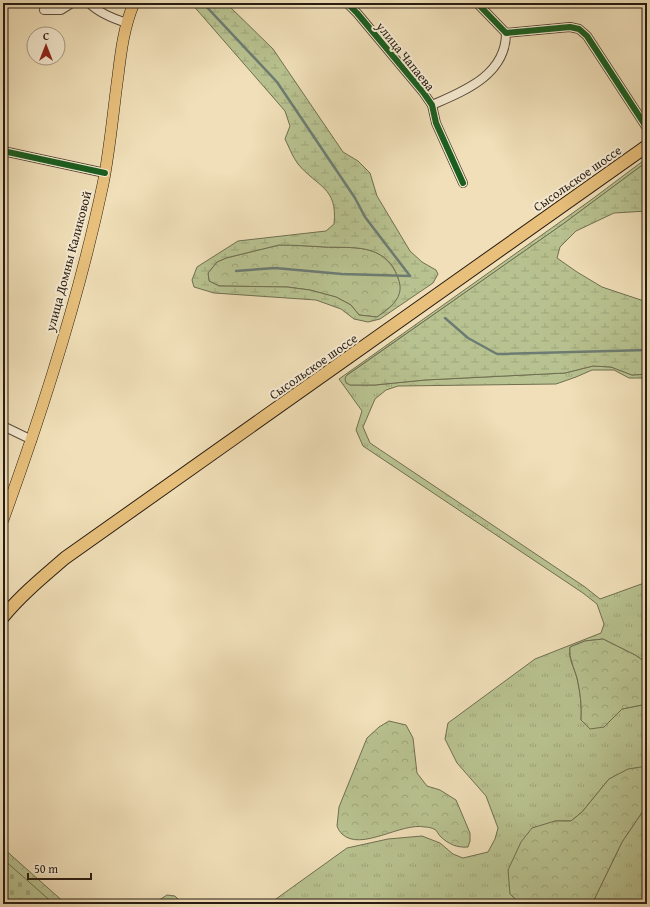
<svg xmlns="http://www.w3.org/2000/svg" width="650" height="907" font-family="'Gentium Book Plus',serif">
<defs>
<pattern id="grass-tufts" width="24" height="20" patternUnits="userSpaceOnUse"><rect width="24" height="20" fill="#b8c290"/><path d="M3 7l-1-3M5 7V3M7 7l1-3M15 17l-1-3M17 17v-4M19 17l1-3" fill="none" stroke="#9ea67b"/></pattern>
<pattern id="forest-crowns" width="20" height="18" patternUnits="userSpaceOnUse"><rect width="20" height="18" fill="#b8c290"/><path d="M2 6a3 3 0 1 1 6 0M12 15a3 3 0 1 1 6 0" fill="none" stroke="#9ea67b"/></pattern>
<pattern id="wetland-marsh" width="20" height="14" patternUnits="userSpaceOnUse"><rect width="20" height="14" fill="#b8c290"/><path d="M1 5h8M5 5V1M11 12h8M15 12V8" fill="none" stroke="#9ea67b"/></pattern>
<pattern id="cemetery-stones" width="16" height="16" patternUnits="userSpaceOnUse"><rect width="16" height="16" fill="#b8c290"/><path d="M2 7V4a2 2 0 0 1 4 0v3zM10 15v-3a2 2 0 0 1 4 0v3z" fill="#9ea67b"/></pattern>
</defs>
<rect width="100%" height="100%" fill="#f0dfb8"/>
<filter id="stains"><feTurbulence type="fractalNoise" baseFrequency=".005" numOctaves="4"/><feColorMatrix values="0 0 0 0 .2 0 0 0 0 .09 0 0 0 0 .02 0 0 0 .5 -.17"/></filter>
<radialGradient id="worn" r=".72"><stop offset=".6" stop-color="#630" stop-opacity="0"/><stop offset="1" stop-color="#630" stop-opacity=".3"/></radialGradient>
<!-- grass -->
<g fill="url(#grass-tufts)" stroke="#706f51">
<path d="M 647,158 L 647,165 L 641,166 L 563,224 L 347,375 L 350,385 L 375,385 L 425,380 L 565,373 L 593,366 L 611,367 L 632,375 L 647,374 L 647,378 L 629,378 L 614,370 L 592,370 L 576,377 L 556,384 L 398,386 L 386,390 L 375,399 L 363,427 L 370,443 L 585,587 L 600,599 L 647,582 L 647,663 L 635,655 L 603,639 L 585,641 L 570,647 C 568,659 574,667 577,678 C 580,691 582,706 581,720 L 604,727 L 622,709 L 647,704 L 647,766 L 609,779 L 582,812 L 571,821 L 555,821 L 510,894 L 521,904 L 269,904 L 347,848 L 388,839 L 422,836 L 440,843 L 453,854 L 463,858 L 488,852 L 495,839 L 498,828 L 486,796 L 457,763 L 445,739 L 448,723 L 535,659 L 601,633 L 604,624 L 597,604 L 583,593 L 363,446 L 356,430 L 362,411 L 339,379 L 591,200 Z"/>
<path d="M 647,805 L 647,904 L 592,904 L 622,842 Z"/>
</g>
<!-- forest -->
<g fill="url(#forest-crowns)" stroke="#706f51">
<path d="M 279,245 C 294,245 309,246 325,247 C 343,248 366,245 382,256 C 390,262 395,269 398,278 C 407,297 390,307 377,317 L 359,315 L 351,305 L 336,297 L 310,290 L 287,287 L 219,286 L 209,281 L 208,273 L 217,262 L 226,258 Z"/>
<path d="M 603,639 L 635,655 L 647,663 L 647,704 L 622,709 L 604,727 L 590,729 L 581,720 C 582,706 580,691 577,678 C 574,667 569,659 570,647 L 585,641 Z"/>
<path d="M 389,721 L 406,725 L 413,738 L 417,773 L 427,786 L 440,790 L 456,800 L 470,833 L 470,841 L 468,847 C 457,848 448,844 440,836 C 438,834 437,830 434,829 C 432,828 428,827 425,827 C 401,822 361,852 342,834 C 340,832 338,829 337,826 L 339,807 L 367,738 L 379,727 Z"/>
<path d="M 647,766 L 647,805 L 622,842 L 592,904 L 521,904 L 510,894 L 508,870 L 521,842 L 532,828 L 555,821 L 571,821 L 582,812 L 609,779 L 628,769 Z"/>
<path d="M 3,848 L 66,904 L 3,904 Z"/>
<path d="M 167,895 L 175,896 L 183,904 L 153,904 Z"/>
</g>
<!-- wetland -->
<g fill="url(#wetland-marsh)" stroke="#706f51" fill-rule="evenodd">
<path d="M 191,3 L 226,3 L 273,49 L 343,152 L 358,161 L 370,173 L 377,196 L 410,251 L 422,262 L 436,270 L 438,274 L 433,283 L 380,319 L 368,322 L 354,319 L 341,309 L 316,300 L 214,293 L 194,287 L 192,280 L 197,267 L 238,241 L 326,231 L 334,224 C 338,187 317,187 298,164 C 292,156 289,147 285,139 L 290,126 L 285,111 ZM 279,245 C 294,245 309,246 325,247 C 343,248 366,245 382,256 C 391,262 395,269 398,278 C 406,297 390,308 377,317 L 359,315 L 351,305 L 336,297 L 310,290 L 287,287 L 219,286 L 209,281 L 208,273 L 217,262 L 226,258 Z"/>
<path d="M 647,165 L 647,211 L 614,213 L 576,231 L 560,247 L 557,258 L 577,272 L 602,287 L 647,302 L 647,374 L 632,375 L 611,367 L 593,366 L 565,373 L 425,380 L 375,385 L 350,385 L 346,383 L 345,379 L 346,376 L 563,224 L 641,166 Z"/>
</g>
<!-- cemetery -->
<path fill="url(#cemetery-stones)" stroke="#706f51" d="M 3,859 L 54,904 L 3,904 Z"/>
<g fill="none" stroke-linecap="round" stroke-linejoin="round">
<!-- stream -->
<g stroke="#6d7c73" stroke-width="2.5">
<path d="M 203,3 L 277,82 L 355,198 L 365,217 L 410,276"/>
<path d="M 236,271 L 275,268 L 342,274 L 410,276"/>
<path d="M 445,318 L 468,338 L 497,354 L 647,350"/>
</g>
<defs>
<g id="minor">
<path d="M 89,3 C 99,13 114,19 127,23"/>
<path d="M 347,3 L 357,13 L 423,92 L 432,105 L 436,123 L 463,183"/>
<path d="M 477,3 L 506,33 L 570,27 L 579,29 L 587,36 L 647,128"/>
<path d="M 44,10 L 61,10 L 72,3"/>
<path d="M 432,105 C 464,91 506,75 506,33"/>
<path d="M 3,151 L 105,173"/>
<path d="M 3,426 L 32,440"/>
</g>
<path id="major" d="M 3,520 C 43,410 79,298 103,184 C 110,149 113,112 118,76 C 121,51 124,26 134,3"/>
<path id="highway" d="M 3,617 C 21,595 43,577 65,558 L 647,146"/>
</defs>
<!-- minor casing -->
<use href="#minor" stroke="#5a4d3c" stroke-width="10"/>
<!-- major casing -->
<use href="#major" stroke="#281c12" stroke-width="12"/>
<!-- highway casing -->
<use href="#highway" stroke="#281c12" stroke-width="14"/>
<!-- minor -->
<use href="#minor" stroke="#f5ead1" stroke-width="8"/>
<!-- major -->
<use href="#major" stroke="#e8c07c" stroke-width="11"/>
<!-- highway -->
<use href="#highway" stroke="#e8c07c" stroke-width="12"/>
<defs>
<g id="cycleway">
<path d="M 347,3 L 357,13 L 423,92 L 432,105 L 436,123 L 463,183"/>
<path d="M 477,3 L 506,33 L 570,27 L 579,29 L 587,36 L 647,128"/>
<path d="M 3,151 L 105,173"/>
</g>
</defs>
<!-- cycleway casing -->
<use href="#cycleway" stroke="#f5ead1" stroke-width="8"/>
<!-- cycleway -->
<use href="#cycleway" stroke="#1b5e20" stroke-width="6"/>
</g>
<g text-anchor="middle" stroke-width="4" stroke-linejoin="round" paint-order="stroke">
<!-- street labels -->
<g font-size="13" fill="#281c12" stroke="#f5ead1">
<text transform="translate(406 56) rotate(51)" y="5">улица Чапаева</text>
<text transform="translate(577 178) rotate(-35)" y="5">Сысольское шоссе</text>
<text transform="translate(68 261) rotate(-75)" y="5">улица Домны Каликовой</text>
<text transform="translate(313 366) rotate(-35)" y="5">Сысольское шоссе</text>
</g>
</g>
<!-- margin -->
<rect width="650" height="907" fill="none" stroke="#f0dfb8" stroke-width="16"/>
<rect x="4" y="4" width="642" height="899" fill="none" stroke="#281c12" stroke-width="2"/>
<rect x="8" y="8" width="634" height="891" fill="none" stroke="#281c12"/>
<!-- north arrow -->
<g transform="translate(46 46)"><circle r="19" fill="#f5ead1" stroke="#a39885"/>
<path d="M0-3L7 15L0 10L-7 15Z" fill="#8f2418"/>
<text y="-6" font-size="11" font-weight="bold" text-anchor="middle" fill="#281c12">С</text>
</g>
<!-- scale -->
<path d="M28 873v6h63v-6" fill="none" stroke="#281c12" stroke-width="2"/>
<text x="34" y="873" font-size="12" fill="#281c12" stroke="#f5ead1" stroke-width="3" paint-order="stroke">50 m</text>
<rect width="100%" height="100%" filter="url(#stains)"/>
<rect width="100%" height="100%" fill="url(#worn)"/>
</svg>
